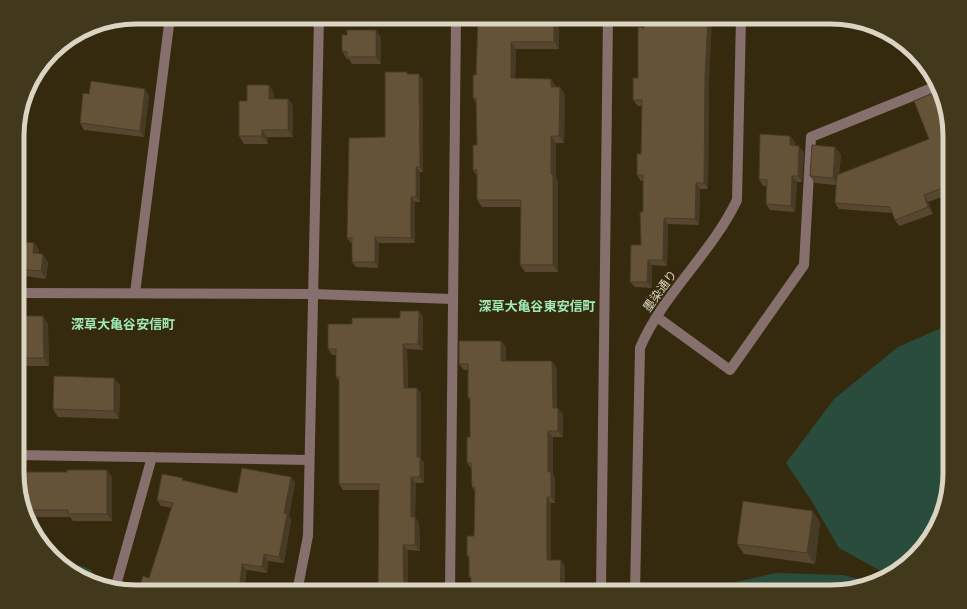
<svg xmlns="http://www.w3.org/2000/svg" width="967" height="609" font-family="'PT Serif','Noto Sans JP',serif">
<rect width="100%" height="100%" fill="#352a0d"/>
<!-- green -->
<g fill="#2a4c3c">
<path d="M 950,324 L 950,480 L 930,539 L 890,576 L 839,548 L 813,503 L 786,463 L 834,399 L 898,347 Z"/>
<path d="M 56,557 L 92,570 L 91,581 L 70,572 Z"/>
<path d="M 776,573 L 843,575 L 870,582 L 838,592 L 717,592 L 713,587 Z"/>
</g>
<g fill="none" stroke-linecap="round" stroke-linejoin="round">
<!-- minor -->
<g stroke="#86706d" stroke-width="10">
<path d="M 18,293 L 313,294 L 452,299"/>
<path d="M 135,293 L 170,17"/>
<path d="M 657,317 L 730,370 L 804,265 L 811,137 L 937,86"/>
<path d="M 18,455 L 309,460"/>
<path d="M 115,589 L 152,457"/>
<path d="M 297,592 L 308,536 L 319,17"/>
<path d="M 450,592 L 456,17"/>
<path d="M 601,592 L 608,17"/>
<path d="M 635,592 L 640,348 C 662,295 712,253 737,200 L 741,17"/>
</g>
</g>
<!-- wall -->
<g fill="#574730">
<path d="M 254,17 L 290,17 L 290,21 L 256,21 Z"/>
<path d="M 478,17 L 559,17 L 559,49 L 516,49 L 515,78 L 551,79 L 556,87 L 560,87 L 565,94 L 564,143 L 556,143 L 556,178 L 558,181 L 558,272 L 525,272 L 520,265 L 521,207 L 482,207 L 477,200 L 477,176 L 473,170 L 477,145 L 476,103 L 473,98 L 476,75 Z"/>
<path d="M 644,28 L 709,83 L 708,189 L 700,189 L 699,225 L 668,224 L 667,266 L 652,265 L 652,288 L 635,287 L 630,282 L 641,245 L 643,212 L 643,181 L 641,181 L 637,175 L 641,154 L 642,106 L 638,106 L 633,100 L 638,78 Z"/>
<path d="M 381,37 L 381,64 L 352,64 L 349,59 L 347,59 L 342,51 Z"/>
<path d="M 409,74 L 423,80 L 423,172 L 420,172 L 420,202 L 415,202 L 415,243 L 379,243 L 378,268 L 356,267 L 352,262 L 352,243 L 351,243 L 347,238 Z"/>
<path d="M 274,93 L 274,99 L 288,99 L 293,106 L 293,137 L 267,137 L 268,144 L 244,144 L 239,136 L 247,101 Z"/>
<path d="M 89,94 L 149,95 L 144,137 L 84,130 L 80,123 Z"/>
<path d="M 950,128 L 950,194 L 928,202 L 933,214 L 899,226 L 895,220 L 892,213 L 839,209 L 835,203 L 836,185 L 815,183 L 810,176 L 841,154 L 839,174 L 929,139 Z"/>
<path d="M 790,136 L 795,142 L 795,145 L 804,152 L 802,182 L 797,182 L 795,212 L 770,210 L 766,204 L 766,186 L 763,186 L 759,179 Z"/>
<path d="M 18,241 L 34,243 L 39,250 L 39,254 L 48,262 L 46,279 L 18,275 Z"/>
<path d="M 419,311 L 423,317 L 423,350 L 407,349 L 408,388 L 417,388 L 421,394 L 421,459 L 424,463 L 424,483 L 416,483 L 415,517 L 419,523 L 420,551 L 408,550 L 408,592 L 378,592 L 379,490 L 343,490 L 339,484 L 339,381 L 336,377 L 336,355 L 332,355 L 328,349 L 352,324 L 400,318 Z"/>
<path d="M 18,316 L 48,324 L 49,366 L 22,366 L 18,360 Z"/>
<path d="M 501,341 L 506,347 L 506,361 L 557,368 L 557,408 L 563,414 L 563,437 L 553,437 L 553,474 L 555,478 L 555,503 L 551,503 L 551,560 L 561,560 L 565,566 L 565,592 L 471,592 L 471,579 L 469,577 L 469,559 L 467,556 L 474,536 L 475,492 L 472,487 L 472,470 L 467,463 L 470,437 L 470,401 L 468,397 L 468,370 L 464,370 L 459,364 Z"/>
<path d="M 120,385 L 119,419 L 58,417 L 53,409 Z"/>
<path d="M 950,409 L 950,422 L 945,416 Z"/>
<path d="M 112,477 L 112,521 L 73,521 L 70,517 L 33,517 L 31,515 L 27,515 L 18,488 Z"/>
<path d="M 291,477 L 295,483 L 289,516 L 291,520 L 284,563 L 268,561 L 267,573 L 247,570 L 149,578 L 172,508 L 161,506 L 157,500 L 185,481 L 237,493 Z"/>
<path d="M 820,522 L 815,564 L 744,554 L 737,544 Z"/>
</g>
<!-- shaded-wall -->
<g fill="#473a27">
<path d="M 287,17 L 290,17 L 290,21 Z"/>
<path d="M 554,17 L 559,17 L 559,49 L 554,42 Z"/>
<path d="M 708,17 L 712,17 L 709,83 L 708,189 L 704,183 L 705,77 Z"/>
<path d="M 376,30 L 381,37 L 381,64 L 376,57 Z"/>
<path d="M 511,42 L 516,49 L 515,85 L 511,78 Z"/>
<path d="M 419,74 L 423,80 L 423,172 L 420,167 Z"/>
<path d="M 551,79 L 556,86 L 556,93 L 551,87 Z"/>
<path d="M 269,85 L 274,93 L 275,106 L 269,99 Z"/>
<path d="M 560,87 L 565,94 L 564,143 L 559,136 Z"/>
<path d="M 145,89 L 149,95 L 144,137 L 140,131 Z"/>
<path d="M 288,99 L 293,106 L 293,137 L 288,130 Z"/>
<path d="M 262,130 L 267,137 L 268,144 L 262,136 Z"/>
<path d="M 551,136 L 556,143 L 556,178 L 558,181 L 558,272 L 553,265 Z"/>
<path d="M 790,136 L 795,142 L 794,151 L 790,145 Z"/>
<path d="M 799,146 L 804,152 L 802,182 L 798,176 Z"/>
<path d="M 835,147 L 841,154 L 838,185 L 833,178 Z"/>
<path d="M 416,167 L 420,172 L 420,202 L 416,197 Z"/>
<path d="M 792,176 L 797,182 L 795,212 L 791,206 Z"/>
<path d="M 696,183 L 700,189 L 699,225 L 695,219 Z"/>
<path d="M 924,195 L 928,202 L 933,214 L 928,207 Z"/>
<path d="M 411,197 L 415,202 L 415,243 L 411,238 Z"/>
<path d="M 664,218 L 668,224 L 667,266 L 663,260 Z"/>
<path d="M 375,237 L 379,243 L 378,268 L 375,262 Z"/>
<path d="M 34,243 L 39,250 L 38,260 L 33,253 Z"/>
<path d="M 43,254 L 48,262 L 46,279 L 41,271 Z"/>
<path d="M 648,260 L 652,265 L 652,288 L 647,282 Z"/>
<path d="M 419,311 L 423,317 L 423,350 L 418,344 Z"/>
<path d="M 43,316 L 48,324 L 49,366 L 44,358 Z"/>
<path d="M 501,341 L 506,347 L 506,367 L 501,361 Z"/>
<path d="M 403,344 L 407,349 L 408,394 L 404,388 Z"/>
<path d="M 552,361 L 557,368 L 557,414 L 553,408 Z"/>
<path d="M 114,378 L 120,385 L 119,419 L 114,411 Z"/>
<path d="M 417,388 L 421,394 L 421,459 L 424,463 L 424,483 L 420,477 L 417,457 Z"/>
<path d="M 558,408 L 563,414 L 563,437 L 558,431 Z"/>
<path d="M 548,431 L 553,437 L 553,474 L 555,478 L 555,503 L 551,497 L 548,472 Z"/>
<path d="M 107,470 L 112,477 L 112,521 L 107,514 Z"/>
<path d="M 291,477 L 295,483 L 289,516 L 291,520 L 284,563 L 279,557 L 284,513 Z"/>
<path d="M 411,477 L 416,483 L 415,517 L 419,523 L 420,551 L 415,545 L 411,517 Z"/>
<path d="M 547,497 L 551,503 L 551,566 L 547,560 Z"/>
<path d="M 813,511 L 820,522 L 815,564 L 807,553 Z"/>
<path d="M 403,545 L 408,550 L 408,592 L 404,592 Z"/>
<path d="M 264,554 L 268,561 L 267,573 L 262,567 Z"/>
<path d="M 561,560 L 565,566 L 565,592 L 561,592 L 560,591 Z"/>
<path d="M 242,564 L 247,570 L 244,592 L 239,592 Z"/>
</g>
<!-- building -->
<g fill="#655338" stroke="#473a27">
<path d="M 478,17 L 554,17 L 554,42 L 511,42 L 511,78 L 551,79 L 551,87 L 560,87 L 559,136 L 551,136 L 551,174 L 553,174 L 553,265 L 520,265 L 521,200 L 477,200 L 477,170 L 473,170 L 473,145 L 477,145 L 476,98 L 473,98 L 473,75 L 476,75 Z"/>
<path d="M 645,17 L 708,17 L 705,77 L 704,183 L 696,183 L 695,219 L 664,218 L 663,260 L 648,260 L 647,282 L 630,282 L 631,245 L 641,245 L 640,212 L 643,212 L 643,175 L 637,175 L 637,154 L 641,154 L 642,100 L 633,100 L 633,78 L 638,78 L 638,27 L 644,28 Z"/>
<path d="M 347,30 L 376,30 L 376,57 L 347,57 L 347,52 L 342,51 L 342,35 L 347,35 Z"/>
<path d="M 385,72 L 407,72 L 407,74 L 419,74 L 420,167 L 416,167 L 416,197 L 411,197 L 411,238 L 375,237 L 375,262 L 352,262 L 352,238 L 347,238 L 349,138 L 385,137 Z"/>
<path d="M 91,81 L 145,89 L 140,131 L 80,123 L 83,93 L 89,94 Z"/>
<path d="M 247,85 L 269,85 L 269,99 L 288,99 L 288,130 L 262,130 L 262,136 L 239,136 L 239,101 L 247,101 Z"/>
<path d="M 938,91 L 950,128 L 950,185 L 924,195 L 928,207 L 895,220 L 890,207 L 835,203 L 837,175 L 929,139 L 914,101 Z"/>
<path d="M 760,134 L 790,136 L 790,145 L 799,146 L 798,176 L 792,176 L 791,206 L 766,204 L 767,180 L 759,179 Z"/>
<path d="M 812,145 L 835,147 L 833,178 L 810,176 Z"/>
<path d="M 18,241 L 34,243 L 33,253 L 43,254 L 41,271 L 18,269 Z"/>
<path d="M 400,311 L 419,311 L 418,344 L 403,344 L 404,388 L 417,388 L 417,457 L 420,457 L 420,477 L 411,477 L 411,517 L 415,517 L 415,545 L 403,545 L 404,592 L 378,592 L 379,484 L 339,484 L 339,377 L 336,377 L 336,349 L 328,349 L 328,324 L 352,324 L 352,318 L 400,318 Z"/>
<path d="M 18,316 L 43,316 L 44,358 L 18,358 Z"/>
<path d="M 459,341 L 501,341 L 501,361 L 552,361 L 553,408 L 558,408 L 558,431 L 548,431 L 548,472 L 551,472 L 551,497 L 547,497 L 547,560 L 561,560 L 560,591 L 545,591 L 545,592 L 471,592 L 471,577 L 469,577 L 469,556 L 467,556 L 467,536 L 474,536 L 475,487 L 472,487 L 471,463 L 467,463 L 467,437 L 470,437 L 470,398 L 468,397 L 468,364 L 459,364 Z"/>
<path d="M 54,376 L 114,378 L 114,411 L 53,409 Z"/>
<path d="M 950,409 L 950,419 L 945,416 Z"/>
<path d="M 242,468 L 291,477 L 284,513 L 287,514 L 279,557 L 264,554 L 262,567 L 242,564 L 239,592 L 138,592 L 143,576 L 149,578 L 173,503 L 157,500 L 162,474 L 183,478 L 182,480 L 237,493 Z"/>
<path d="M 67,470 L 107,470 L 107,514 L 68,514 L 68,510 L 27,510 L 27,507 L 25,507 L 18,488 L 18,472 L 67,472 Z"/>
<path d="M 743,501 L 813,511 L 807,553 L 737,544 Z"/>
</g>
<g text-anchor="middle" stroke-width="3.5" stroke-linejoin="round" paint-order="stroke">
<!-- street labels -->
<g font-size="12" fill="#dbd4c3" stroke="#352a0d">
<text transform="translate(660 291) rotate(-54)" y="4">墨染通り</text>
</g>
<!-- neighbourhood labels -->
<g font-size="13" font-weight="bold" fill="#a0e9b8" stroke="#352a0d">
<text x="537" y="311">深草大亀谷東安信町</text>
<text x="123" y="329">深草大亀谷安信町</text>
</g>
</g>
<!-- crop -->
<path d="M0 0H967V609H0ZM136 24H831A112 112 0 0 1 943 136V473A112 112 0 0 1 831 585H136A112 112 0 0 1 24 473V136A112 112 0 0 1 136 24Z" fill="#42381c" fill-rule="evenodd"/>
<path fill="none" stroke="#dbd4c3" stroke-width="5" d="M136 24H831A112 112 0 0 1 943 136V473A112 112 0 0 1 831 585H136A112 112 0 0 1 24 473V136A112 112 0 0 1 136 24Z"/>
</svg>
